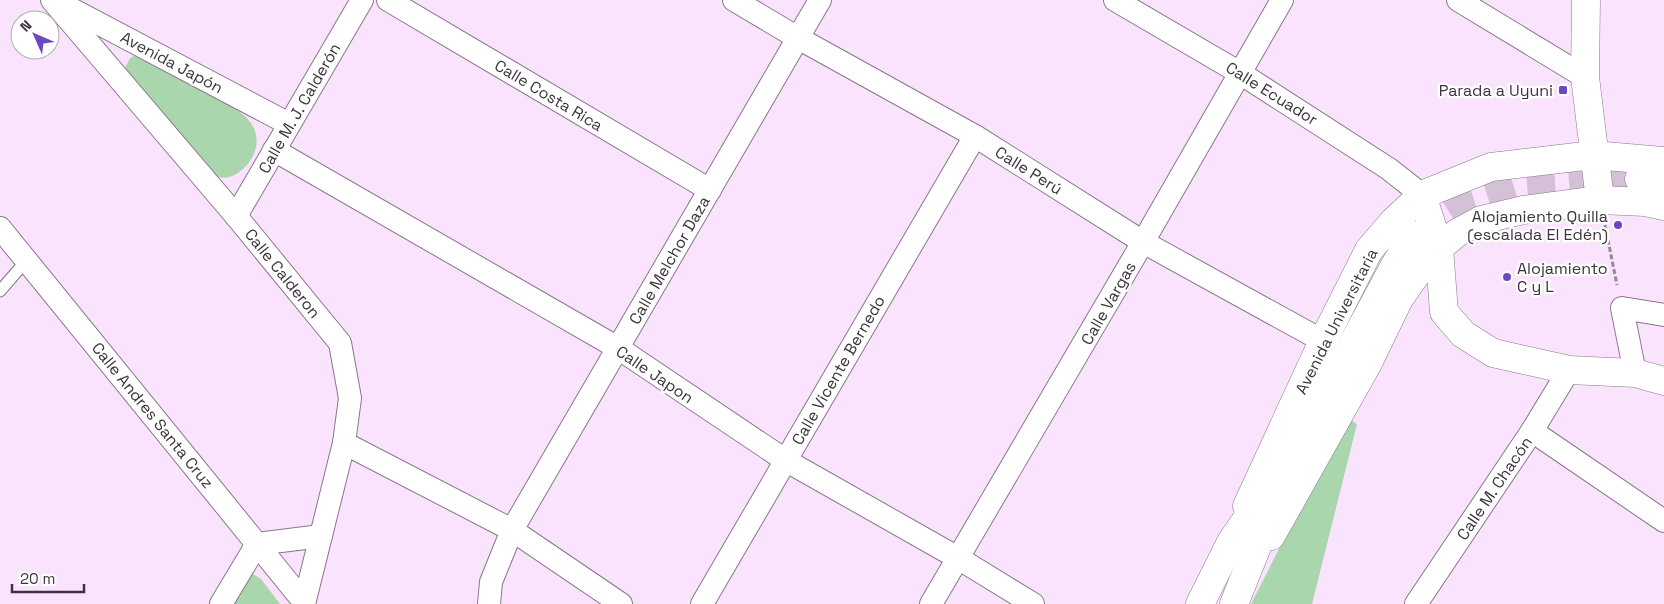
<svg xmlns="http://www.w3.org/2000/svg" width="1664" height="604" font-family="'Space Grotesk',sans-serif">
<rect width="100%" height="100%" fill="#fae4fd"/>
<!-- green -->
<g fill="#a9d6ac">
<path d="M 134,56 L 141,57 C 163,69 184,81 206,93 C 220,101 241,109 251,123 C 261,138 257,155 244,168 C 232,179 224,180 209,174 L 125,68 L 130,58 Z"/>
<path d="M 1346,417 L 1357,424 L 1312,604 L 1251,604 Z"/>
<path d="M 251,573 L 261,579 L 280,604 L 233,604 Z"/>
</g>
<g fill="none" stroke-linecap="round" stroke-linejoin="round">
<!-- primary-tunnel -->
<path stroke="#d4c1d7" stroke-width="28" stroke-dasharray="28 14" stroke-linecap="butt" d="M 1414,235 L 1471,199 L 1524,182 L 1581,178 L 1639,179"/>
<defs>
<path id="service" d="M 0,291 L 27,260"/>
<g id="minor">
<path d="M 52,0 L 236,216 L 340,343 L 350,398 L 344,443 L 304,604"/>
<path d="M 388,0 L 710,190"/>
<path d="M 734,0 L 798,38 L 975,136 L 1143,242 L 1323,341"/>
<path d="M 1115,0 L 1240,73 L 1389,169 L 1422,195"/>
<path d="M 1458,0 L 1585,77"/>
<path d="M 60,3 L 289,124"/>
<path d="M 274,150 L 618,348 L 785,460 L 958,558 L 1033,604"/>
<path d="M 236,216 L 362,0"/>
<path d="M 0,228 L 304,602"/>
<path d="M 1635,373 L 1622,308 L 1664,315"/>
<path d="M 1532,431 L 1664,521"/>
<path d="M 344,443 L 512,530 L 621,604"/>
<path d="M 221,604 L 257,544 L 321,536"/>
<path d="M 489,604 L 491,582 L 512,530 L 820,0"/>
<path d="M 702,604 L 975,136"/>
<path d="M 931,604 L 1143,242 L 1282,0"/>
<path d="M 1416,604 L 1532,431 L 1569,370"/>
</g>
<g id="secondary">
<path d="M 1586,0 L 1585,77 L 1600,200"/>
<path d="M 1422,195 L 1439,248 L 1444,312 L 1463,334 L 1493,353 L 1569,370 L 1635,373 L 1664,381"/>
<path d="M 1247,506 L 1323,341 L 1369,250 L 1394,221 L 1422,195 L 1491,167 L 1593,155 L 1664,161"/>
<path d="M 1271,536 L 1368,363 L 1399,299 L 1429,256 L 1457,233 L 1481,220 L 1523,210 L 1600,200 L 1645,202 L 1664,206"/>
</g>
<g id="primary">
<path d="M 1639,179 L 1664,184"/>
<path d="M 1200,604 L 1231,542 L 1300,442 L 1395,265 L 1414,235"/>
<path d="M 1234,604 L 1281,487"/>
</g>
</defs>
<!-- service casing -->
<use href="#service" stroke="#89768b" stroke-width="13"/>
<!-- minor casing -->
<use href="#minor" stroke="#89768b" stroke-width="24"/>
<!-- secondary casing -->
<use href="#secondary" stroke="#89768b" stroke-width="29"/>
<!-- primary casing -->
<use href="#primary" stroke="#89768b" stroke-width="29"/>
<!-- path -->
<path stroke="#978899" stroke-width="3" stroke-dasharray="5 2.5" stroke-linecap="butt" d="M 1605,225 L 1617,285"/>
<!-- service -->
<use href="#service" stroke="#fff" stroke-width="11"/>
<!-- minor -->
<use href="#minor" stroke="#fff" stroke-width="22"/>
<!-- secondary -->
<use href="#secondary" stroke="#fff" stroke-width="28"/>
<!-- primary -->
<use href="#primary" stroke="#fff" stroke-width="28"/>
</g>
<!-- markers -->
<g fill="#6c48c1" stroke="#fff" stroke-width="2">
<rect x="1558" y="85" width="10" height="10" rx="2.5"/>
<circle cx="1618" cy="225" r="5"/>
<circle cx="1507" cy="277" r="5"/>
</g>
<g text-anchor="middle" stroke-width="4.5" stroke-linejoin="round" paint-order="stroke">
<!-- street labels -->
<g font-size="16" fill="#3c343d" stroke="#fff">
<text transform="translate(172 62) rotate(28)" y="6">Avenida Japón</text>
<text transform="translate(1272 93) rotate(32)" y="6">Calle Ecuador</text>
<text transform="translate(549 95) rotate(31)" y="6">Calle Costa Rica</text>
<text transform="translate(299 108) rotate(-60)" y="6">Calle M. J. Calderón</text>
<text transform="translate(1029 170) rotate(32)" y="6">Calle Perú</text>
<text transform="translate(669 260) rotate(-60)" y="6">Calle Melchor Daza</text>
<text transform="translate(283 273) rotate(51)" y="6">Calle Calderon</text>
<text transform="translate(1108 303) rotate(-60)" y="6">Calle Vargas</text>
<text transform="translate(1336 321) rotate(-63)" y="6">Avenida Universitaria</text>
<text transform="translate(838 370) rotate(-60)" y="6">Calle Vicente Bernedo</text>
<text transform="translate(655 374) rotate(34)" y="6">Calle Japon</text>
<text transform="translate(153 415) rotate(51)" y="6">Calle Andres Santa Cruz</text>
<text transform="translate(1494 488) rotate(-56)" y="6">Calle M. Chacón</text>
</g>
<!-- poi labels -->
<g font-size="16" fill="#3c343d" stroke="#fff" text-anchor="end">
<text x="1553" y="96">Parada a Uyuni</text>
<text x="1608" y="222">Alojamiento Quilla<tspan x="1608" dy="18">(escalada El Edén)</tspan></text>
<text x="1517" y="274" text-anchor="start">Alojamiento<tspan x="1517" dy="18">C y L</tspan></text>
</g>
</g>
<!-- north arrow -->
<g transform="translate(35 35) rotate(315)"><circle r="24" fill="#ffffff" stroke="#b1aeb1"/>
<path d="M0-4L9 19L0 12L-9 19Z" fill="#6c48c1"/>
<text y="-8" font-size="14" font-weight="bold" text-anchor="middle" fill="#3c343d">N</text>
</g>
<!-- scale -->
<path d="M12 584v8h72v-8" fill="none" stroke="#3c343d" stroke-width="2.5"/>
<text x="20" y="584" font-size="15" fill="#3c343d" stroke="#ffffff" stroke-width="4" paint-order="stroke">20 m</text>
</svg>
